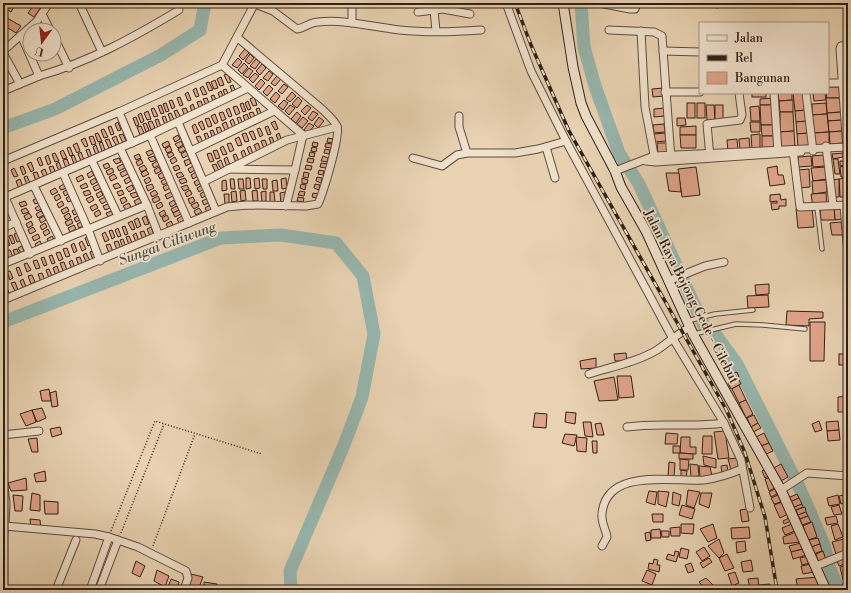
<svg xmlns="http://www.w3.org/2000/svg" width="851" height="593" font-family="'Libre Bodoni',serif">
<rect width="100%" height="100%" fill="#e9d3b3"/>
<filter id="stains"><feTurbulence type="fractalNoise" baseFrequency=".005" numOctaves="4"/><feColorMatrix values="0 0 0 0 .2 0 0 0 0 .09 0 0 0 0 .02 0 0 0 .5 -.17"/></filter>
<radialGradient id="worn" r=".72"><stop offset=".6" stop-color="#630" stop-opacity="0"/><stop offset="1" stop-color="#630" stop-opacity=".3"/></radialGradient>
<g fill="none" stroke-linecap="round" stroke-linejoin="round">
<!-- river -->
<g stroke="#97b7af" stroke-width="13">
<path d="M 581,3 L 584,47 L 595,86 L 619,153 L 639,184 L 704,326 L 716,335 L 737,364 L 800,489 L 824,545 L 830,569 L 839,590"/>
<path d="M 3,128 L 55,109 L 161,55 L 200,30 L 205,3"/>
<path d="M 3,322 L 221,238 L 281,235 L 336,243 L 363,276 L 374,334 L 362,397 L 344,445 L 290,571 L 291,590"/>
</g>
</g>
<!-- building -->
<g fill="#e0a48a" stroke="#2f2017">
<path d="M 7,3 L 15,5 L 11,12 L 4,7 Z"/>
<path d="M 20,3 L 31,3 L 28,8 Z"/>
<path d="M 35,3 L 41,7 L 34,17 L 28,13 Z"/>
<path d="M 7,18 L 21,26 L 16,33 L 3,25 Z"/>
<path d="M 245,49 L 249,53 L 243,60 L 239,56 Z"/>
<path d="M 848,49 L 848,63 L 845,63 L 844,50 Z"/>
<path d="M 250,54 L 254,58 L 249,64 L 245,61 Z"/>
<path d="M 238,58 L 242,62 L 237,68 L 232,65 Z"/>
<path d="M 256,59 L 260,62 L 255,69 L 250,66 Z"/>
<path d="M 244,63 L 248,67 L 242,74 L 238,70 Z"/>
<rect x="845" y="63" width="3" height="9"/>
<path d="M 262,64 L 266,68 L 260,75 L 256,71 Z"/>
<path d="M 249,68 L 253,71 L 248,78 L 243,75 Z"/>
<path d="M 269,71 L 273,74 L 268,81 L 263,78 Z"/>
<path d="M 845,72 L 848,72 L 848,79 L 846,79 Z"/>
<path d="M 255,73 L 259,76 L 253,83 L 249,79 Z"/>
<path d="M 228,74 L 231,82 L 228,83 L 224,75 Z"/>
<path d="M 277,76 L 281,79 L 275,86 L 271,83 Z"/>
<path d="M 221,77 L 224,85 L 220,86 L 217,79 Z"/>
<path d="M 261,79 L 265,83 L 259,90 L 255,86 Z"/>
<path d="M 215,80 L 218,88 L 214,89 L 211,82 Z"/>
<path d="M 209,82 L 213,90 L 209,91 L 206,83 Z"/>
<path d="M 284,84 L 288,87 L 282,94 L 278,91 Z"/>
<path d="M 233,85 L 236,93 L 233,94 L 230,86 Z"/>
<path d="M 269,85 L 273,89 L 267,96 L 263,92 Z"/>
<path d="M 203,86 L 207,94 L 203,95 L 200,88 Z"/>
<path d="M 828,87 L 839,87 L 840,98 L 826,98 Z"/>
<path d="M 196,88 L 199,96 L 196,97 L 193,90 Z"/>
<path d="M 663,88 L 664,96 L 653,97 L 652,89 Z"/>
<path d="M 226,89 L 229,96 L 226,98 L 223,90 Z"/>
<path d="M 221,91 L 224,99 L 221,101 L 218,93 Z"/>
<path d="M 188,92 L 191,100 L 188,101 L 185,94 Z"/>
<path d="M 276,92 L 280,96 L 275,103 L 270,99 Z"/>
<path d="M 292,92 L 296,96 L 290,102 L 286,99 Z"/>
<rect x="752" y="93" width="14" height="4"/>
<path d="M 778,93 L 792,93 L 792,100 L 779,101 Z"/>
<path d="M 793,93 L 805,93 L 806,110 L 795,111 Z"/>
<path d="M 813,93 L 825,93 L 826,100 L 814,101 Z"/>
<path d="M 214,95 L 217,103 L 214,104 L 211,96 Z"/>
<path d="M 180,97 L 183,105 L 180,106 L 177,98 Z"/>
<path d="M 254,97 L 257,105 L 253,106 L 250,99 Z"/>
<path d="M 298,97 L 302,101 L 297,108 L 292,104 Z"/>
<path d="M 207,98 L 210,106 L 207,107 L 203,99 Z"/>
<path d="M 772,98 L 773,105 L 760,105 L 760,99 Z"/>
<path d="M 826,98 L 840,98 L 841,112 L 827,113 Z"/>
<path d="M 172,100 L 175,107 L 172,109 L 169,101 Z"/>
<path d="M 284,100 L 288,103 L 283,110 L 278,106 Z"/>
<path d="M 793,100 L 793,112 L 780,112 L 779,101 Z"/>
<path d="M 201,101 L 204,109 L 200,110 L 197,102 Z"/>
<path d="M 248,101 L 251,109 L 248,110 L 245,103 Z"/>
<path d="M 166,103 L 169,111 L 166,112 L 163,104 Z"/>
<path d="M 243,103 L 246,111 L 243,112 L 240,104 Z"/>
<rect x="687" y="103" width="8" height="15"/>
<rect x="697" y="103" width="8" height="15"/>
<path d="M 826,103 L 827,114 L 812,115 L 812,104 Z"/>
<path d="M 193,104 L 196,112 L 193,114 L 190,106 Z"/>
<path d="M 161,105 L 164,113 L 161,114 L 158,106 Z"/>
<path d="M 290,105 L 295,108 L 289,115 L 285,111 Z"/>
<path d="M 307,105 L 311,108 L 305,115 L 301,111 Z"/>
<path d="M 706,105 L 714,105 L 715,120 L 707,120 Z"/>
<rect x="715" y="105" width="8" height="15"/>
<path d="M 760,105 L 773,105 L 774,125 L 761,125 Z"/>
<path d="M 237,106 L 240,113 L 236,115 L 233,107 Z"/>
<path d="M 759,106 L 760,121 L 751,121 L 750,107 Z"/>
<path d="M 154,108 L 158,116 L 154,117 L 151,109 Z"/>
<path d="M 186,108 L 189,115 L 185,117 L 182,109 Z"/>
<path d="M 229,108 L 232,116 L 229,117 L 226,110 Z"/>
<path d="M 259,108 L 262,116 L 259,117 L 256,109 Z"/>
<path d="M 665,108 L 665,116 L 654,117 L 654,109 Z"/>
<path d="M 177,110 L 181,118 L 177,119 L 174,111 Z"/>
<path d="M 806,110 L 807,121 L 796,122 L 795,111 Z"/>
<path d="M 148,111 L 151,119 L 147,120 L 144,113 Z"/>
<path d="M 313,111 L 318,114 L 312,121 L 308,118 Z"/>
<path d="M 223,112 L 226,119 L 222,121 L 219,113 Z"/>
<path d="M 253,112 L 256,119 L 252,121 L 249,113 Z"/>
<path d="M 297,112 L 301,116 L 296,123 L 291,119 Z"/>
<path d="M 780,112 L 793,112 L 794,131 L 780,132 Z"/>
<path d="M 841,112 L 842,120 L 828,121 L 827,113 Z"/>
<path d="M 141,113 L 144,121 L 141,123 L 138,115 Z"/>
<path d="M 171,113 L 174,120 L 171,122 L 168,114 Z"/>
<path d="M 215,114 L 218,122 L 215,124 L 211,116 Z"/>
<path d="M 247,114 L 250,122 L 246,123 L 243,116 Z"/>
<path d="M 827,114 L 829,132 L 814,133 L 812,115 Z"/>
<path d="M 165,116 L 168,124 L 165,125 L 162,117 Z"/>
<path d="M 136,117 L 139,125 L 136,126 L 133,118 Z"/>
<path d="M 240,117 L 243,124 L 240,126 L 237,118 Z"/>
<path d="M 303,117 L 308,121 L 302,128 L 297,124 Z"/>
<path d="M 319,117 L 324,121 L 318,128 L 314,124 Z"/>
<path d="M 209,118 L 212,126 L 208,127 L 205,119 Z"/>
<path d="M 677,118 L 685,118 L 686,125 L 677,126 Z"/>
<path d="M 158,119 L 161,127 L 158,128 L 155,120 Z"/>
<path d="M 233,119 L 236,127 L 233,128 L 230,121 Z"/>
<path d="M 842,120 L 842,131 L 829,132 L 828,121 Z"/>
<path d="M 152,121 L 155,128 L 151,130 L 148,122 Z"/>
<path d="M 202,121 L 205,129 L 202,130 L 198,123 Z"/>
<path d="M 275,121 L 278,129 L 275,130 L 271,123 Z"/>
<path d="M 807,121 L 808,133 L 797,134 L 796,122 Z"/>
<path d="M 118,122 L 121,130 L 118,131 L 115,124 Z"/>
<path d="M 226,122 L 229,130 L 226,132 L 222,124 Z"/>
<path d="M 750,122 L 760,122 L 760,132 L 751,132 Z"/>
<path d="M 146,123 L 149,130 L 146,132 L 143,124 Z"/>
<path d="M 309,123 L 314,126 L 308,133 L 304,130 Z"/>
<path d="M 195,124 L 199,132 L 195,134 L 192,126 Z"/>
<path d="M 664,124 L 665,132 L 654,133 L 653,125 Z"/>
<path d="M 761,125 L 774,125 L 774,136 L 762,136 Z"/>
<path d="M 111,126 L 114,134 L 111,135 L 108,127 Z"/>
<path d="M 141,126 L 144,133 L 140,135 L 137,127 Z"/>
<path d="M 268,126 L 271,134 L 268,135 L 265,127 Z"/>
<path d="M 696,126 L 696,135 L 680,135 L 680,127 Z"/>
<path d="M 220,127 L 223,134 L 219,136 L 216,128 Z"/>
<path d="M 260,128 L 263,135 L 260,137 L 257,129 Z"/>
<path d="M 104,129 L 108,137 L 104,138 L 101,130 Z"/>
<path d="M 213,130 L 216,138 L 213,139 L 210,131 Z"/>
<path d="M 253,131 L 256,139 L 253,140 L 249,132 Z"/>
<path d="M 794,131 L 795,147 L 781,147 L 780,132 Z"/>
<path d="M 842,131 L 843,143 L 830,144 L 829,132 Z"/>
<path d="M 829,132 L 829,144 L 815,145 L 814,133 Z"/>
<path d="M 98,133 L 102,141 L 98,142 L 95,134 Z"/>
<path d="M 207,133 L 210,140 L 207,142 L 204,134 Z"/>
<path d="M 246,133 L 249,141 L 245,142 L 242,134 Z"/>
<path d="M 279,133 L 282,141 L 279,142 L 276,135 Z"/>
<path d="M 665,133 L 666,141 L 655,142 L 654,134 Z"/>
<path d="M 808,133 L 810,146 L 798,147 L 797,134 Z"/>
<path d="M 123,134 L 126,141 L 123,143 L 119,135 Z"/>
<path d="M 760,134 L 760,149 L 752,149 L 751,135 Z"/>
<path d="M 178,135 L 180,139 L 175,142 L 173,138 Z"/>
<path d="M 680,135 L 696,135 L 696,148 L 681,148 Z"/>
<path d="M 93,136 L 96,144 L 92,145 L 89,137 Z"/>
<path d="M 116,136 L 119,144 L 116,145 L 112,138 Z"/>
<path d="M 200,136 L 203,143 L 200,145 L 196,137 Z"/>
<path d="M 762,136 L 774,136 L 775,148 L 762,149 Z"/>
<path d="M 239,137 L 242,145 L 238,146 L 235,139 Z"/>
<path d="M 272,137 L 275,145 L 272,146 L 269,138 Z"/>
<path d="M 85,138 L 88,146 L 85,147 L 81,140 Z"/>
<path d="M 328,138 L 333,139 L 332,143 L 327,142 Z"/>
<path d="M 749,138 L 750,150 L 740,150 L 739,139 Z"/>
<path d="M 109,139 L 112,147 L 109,148 L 105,140 Z"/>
<path d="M 737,139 L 738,151 L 728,152 L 727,140 Z"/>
<path d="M 265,140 L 268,148 L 264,149 L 261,141 Z"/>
<path d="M 168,141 L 170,145 L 164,148 L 162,144 Z"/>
<path d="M 181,141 L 183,145 L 178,148 L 175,144 Z"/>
<path d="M 102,142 L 105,150 L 102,151 L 99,143 Z"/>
<path d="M 313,142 L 318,143 L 317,147 L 312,146 Z"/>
<path d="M 77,143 L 80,151 L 77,153 L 73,145 Z"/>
<path d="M 231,143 L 234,150 L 230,152 L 227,144 Z"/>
<path d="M 258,143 L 261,151 L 257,152 L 254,145 Z"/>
<path d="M 326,143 L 332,144 L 331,148 L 325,147 Z"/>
<path d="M 657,143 L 667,143 L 667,155 L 658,155 Z"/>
<path d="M 96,145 L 99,153 L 96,155 L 93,147 Z"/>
<path d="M 170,146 L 172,151 L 167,153 L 165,149 Z"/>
<path d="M 184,146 L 186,150 L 180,153 L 178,149 Z"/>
<path d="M 223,146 L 227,154 L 223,155 L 220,148 Z"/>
<path d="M 250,146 L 253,154 L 250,155 L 247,148 Z"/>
<path d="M 70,147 L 73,155 L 70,156 L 67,148 Z"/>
<path d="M 312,147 L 317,148 L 316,152 L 311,151 Z"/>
<path d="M 89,149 L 92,157 L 89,158 L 86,150 Z"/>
<path d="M 325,149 L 330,150 L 329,154 L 324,153 Z"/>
<path d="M 63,150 L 67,158 L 63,159 L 60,152 Z"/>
<path d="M 151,150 L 154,153 L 148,156 L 146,152 Z"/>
<path d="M 217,150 L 220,158 L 216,159 L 213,151 Z"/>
<path d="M 244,150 L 247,158 L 244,160 L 241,152 Z"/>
<path d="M 186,151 L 189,155 L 183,158 L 181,154 Z"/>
<path d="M 81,152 L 84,160 L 81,161 L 78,154 Z"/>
<path d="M 172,152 L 174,155 L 169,158 L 167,154 Z"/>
<path d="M 310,152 L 315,153 L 314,157 L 309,156 Z"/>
<path d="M 848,152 L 848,164 L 845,164 L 843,153 Z"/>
<path d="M 55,153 L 59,161 L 55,162 L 52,154 Z"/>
<path d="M 211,153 L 214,161 L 210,162 L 207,154 Z"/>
<path d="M 843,153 L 843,157 L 833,159 L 832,154 Z"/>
<path d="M 139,154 L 141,158 L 136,160 L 134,156 Z"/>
<path d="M 236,154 L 239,162 L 236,163 L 233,155 Z"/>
<path d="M 48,155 L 51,163 L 48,165 L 45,157 Z"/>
<path d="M 74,155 L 77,163 L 74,164 L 71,156 Z"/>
<path d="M 825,155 L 825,166 L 813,167 L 812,156 Z"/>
<path d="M 154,156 L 156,160 L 151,162 L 148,158 Z"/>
<path d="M 323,156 L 328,158 L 327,162 L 321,161 Z"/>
<path d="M 811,156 L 812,166 L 798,167 L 798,157 Z"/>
<path d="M 40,157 L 43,165 L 40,166 L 37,159 Z"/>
<path d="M 175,157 L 177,161 L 172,164 L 170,160 Z"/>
<path d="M 227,157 L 230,165 L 227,167 L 224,159 Z"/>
<path d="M 119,158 L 121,162 L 116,164 L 113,160 Z"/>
<path d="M 308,158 L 314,159 L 313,163 L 307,162 Z"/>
<path d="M 67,159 L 70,167 L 66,168 L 63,160 Z"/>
<path d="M 141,159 L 143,163 L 138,166 L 136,162 Z"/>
<path d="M 189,159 L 191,163 L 186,166 L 184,161 Z"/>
<path d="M 833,159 L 838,159 L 840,174 L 835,174 Z"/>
<path d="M 221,160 L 224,168 L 221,169 L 217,162 Z"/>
<path d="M 157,161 L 160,165 L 154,168 L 152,164 Z"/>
<path d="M 840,161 L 844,161 L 844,165 L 840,166 Z"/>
<path d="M 31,162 L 34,170 L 31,172 L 27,164 Z"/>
<path d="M 59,162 L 62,170 L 59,171 L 56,164 Z"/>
<path d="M 108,163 L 110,167 L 105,169 L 103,165 Z"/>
<path d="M 321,163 L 327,164 L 326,168 L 320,167 Z"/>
<path d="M 123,164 L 125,168 L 119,171 L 117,167 Z"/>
<path d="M 216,164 L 219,171 L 216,173 L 212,165 Z"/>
<path d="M 845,164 L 848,164 L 848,173 L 846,174 Z"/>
<path d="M 144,165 L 147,169 L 141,172 L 139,168 Z"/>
<path d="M 178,165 L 180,169 L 175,171 L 173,167 Z"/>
<path d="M 306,165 L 312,166 L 311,170 L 305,169 Z"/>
<path d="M 23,166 L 26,173 L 23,175 L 20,167 Z"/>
<path d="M 53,166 L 56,174 L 52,175 L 49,167 Z"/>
<path d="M 193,166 L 195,170 L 190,173 L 188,169 Z"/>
<path d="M 777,166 L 778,175 L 783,175 L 785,184 L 770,186 L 767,168 Z"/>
<path d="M 844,166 L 846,177 L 841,177 L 840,167 Z"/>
<path d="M 159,167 L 161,171 L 156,174 L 154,170 Z"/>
<path d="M 696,167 L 700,195 L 682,197 L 678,169 Z"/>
<path d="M 826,167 L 827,179 L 813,181 L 811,168 Z"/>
<path d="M 14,168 L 18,176 L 14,177 L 11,170 Z"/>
<path d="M 112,168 L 114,172 L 108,175 L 106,171 Z"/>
<path d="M 45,169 L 48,177 L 45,179 L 41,171 Z"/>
<path d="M 809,169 L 810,187 L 799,188 L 798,170 Z"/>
<path d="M 126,170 L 128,174 L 122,177 L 120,173 Z"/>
<path d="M 146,170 L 149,174 L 143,177 L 141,173 Z"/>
<path d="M 319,170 L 324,171 L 323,175 L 318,174 Z"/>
<path d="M 92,171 L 94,175 L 89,178 L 87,174 Z"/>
<path d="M 37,172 L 40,180 L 36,181 L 33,173 Z"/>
<path d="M 163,172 L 165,177 L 160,179 L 158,175 Z"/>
<path d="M 181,172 L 184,176 L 178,178 L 176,174 Z"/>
<path d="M 196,172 L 198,176 L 193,179 L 191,175 Z"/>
<path d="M 304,172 L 309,173 L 308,178 L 303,177 Z"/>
<path d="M 666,173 L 679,173 L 681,192 L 669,191 Z"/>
<path d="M 114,174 L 117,178 L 111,181 L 109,177 Z"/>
<path d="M 82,175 L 84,179 L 78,182 L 76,178 Z"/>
<path d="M 27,176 L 30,183 L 27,185 L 24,177 Z"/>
<path d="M 129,177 L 131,181 L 126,184 L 124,180 Z"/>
<path d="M 149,177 L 151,181 L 146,184 L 144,180 Z"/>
<path d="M 317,177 L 322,178 L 321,183 L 316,181 Z"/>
<path d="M 95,178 L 97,182 L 92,185 L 90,181 Z"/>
<path d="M 167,178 L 169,182 L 163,185 L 161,181 Z"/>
<path d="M 185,178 L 187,182 L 181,184 L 179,180 Z"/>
<path d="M 246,178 L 250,178 L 251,188 L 246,189 Z"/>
<path d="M 259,178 L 260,188 L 255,189 L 254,179 Z"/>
<path d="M 286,178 L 287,188 L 282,189 L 281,179 Z"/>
<path d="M 302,178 L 308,180 L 307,184 L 302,183 Z"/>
<rect x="847" y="178" width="1" height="19"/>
<path d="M 847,178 L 847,197 L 840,197 L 839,179 Z"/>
<path d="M 20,179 L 23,187 L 19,189 L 16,181 Z"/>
<path d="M 199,179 L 201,183 L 196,186 L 194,182 Z"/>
<path d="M 230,179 L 234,179 L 235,189 L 231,189 Z"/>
<path d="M 238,179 L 243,179 L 244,189 L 239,189 Z"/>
<path d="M 262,179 L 267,179 L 267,189 L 263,189 Z"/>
<path d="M 839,179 L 839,197 L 832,197 L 831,180 Z"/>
<path d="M 226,180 L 227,190 L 222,191 L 222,181 Z"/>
<path d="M 277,180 L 278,191 L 273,191 L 272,181 Z"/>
<path d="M 826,180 L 827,192 L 813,194 L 812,181 Z"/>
<path d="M 86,183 L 88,187 L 82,189 L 80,186 Z"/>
<path d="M 118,183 L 121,187 L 115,189 L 113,185 Z"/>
<path d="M 64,184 L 67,188 L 61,190 L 59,187 Z"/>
<path d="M 99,184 L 101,188 L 95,191 L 93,187 Z"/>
<path d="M 152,184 L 154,188 L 148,191 L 146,186 Z"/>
<path d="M 168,184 L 170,188 L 165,191 L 163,187 Z"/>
<path d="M 301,184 L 306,185 L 305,190 L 300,188 Z"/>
<path d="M 315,184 L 320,185 L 319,190 L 314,188 Z"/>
<path d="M 132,185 L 134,189 L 129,192 L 126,188 Z"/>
<path d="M 187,185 L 189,189 L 184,191 L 181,187 Z"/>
<path d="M 202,185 L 204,189 L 199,192 L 197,188 Z"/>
<path d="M 55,188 L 58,192 L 52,195 L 50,191 Z"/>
<path d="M 68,189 L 70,193 L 65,196 L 63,192 Z"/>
<path d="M 89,190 L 91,194 L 85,196 L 83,192 Z"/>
<path d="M 122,190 L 124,194 L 119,196 L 117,192 Z"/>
<path d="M 155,190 L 158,194 L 152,197 L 150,193 Z"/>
<path d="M 190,190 L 192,194 L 187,197 L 185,193 Z"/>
<path d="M 245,190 L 246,200 L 241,201 L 240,191 Z"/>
<path d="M 257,190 L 258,201 L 253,201 L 252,191 Z"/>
<path d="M 101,191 L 103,195 L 98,198 L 96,194 Z"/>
<path d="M 205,191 L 207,195 L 202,198 L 200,194 Z"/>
<path d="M 236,191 L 237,201 L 232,202 L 231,192 Z"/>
<path d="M 266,191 L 266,201 L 262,202 L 261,192 Z"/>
<path d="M 300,191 L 305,192 L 304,196 L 298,195 Z"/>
<path d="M 136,192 L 138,196 L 133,198 L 130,194 Z"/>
<path d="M 171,192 L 173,196 L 167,199 L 165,195 Z"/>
<path d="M 270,192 L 274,192 L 275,202 L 270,202 Z"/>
<path d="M 285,192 L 286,202 L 281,203 L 280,193 Z"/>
<path d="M 313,193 L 318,194 L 317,198 L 312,197 Z"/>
<path d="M 826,193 L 827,205 L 813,207 L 811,194 Z"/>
<path d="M 59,194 L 61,198 L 56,201 L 54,197 Z"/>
<path d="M 224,194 L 229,194 L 229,204 L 225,204 Z"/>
<path d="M 780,194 L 781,200 L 786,199 L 786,206 L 779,206 L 779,209 L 772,210 L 771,203 L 777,203 L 777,201 L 770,202 L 770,195 Z"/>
<path d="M 72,195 L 74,200 L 68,202 L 66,198 Z"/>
<path d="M 92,196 L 94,200 L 89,203 L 86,199 Z"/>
<path d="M 158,196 L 160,200 L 154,203 L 152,199 Z"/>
<path d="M 39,197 L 41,202 L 35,204 L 33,200 Z"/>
<path d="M 105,197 L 107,201 L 102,204 L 99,200 Z"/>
<path d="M 125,197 L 127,201 L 122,204 L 120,199 Z"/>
<path d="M 193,197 L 195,201 L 190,204 L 188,199 Z"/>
<path d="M 298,197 L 304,198 L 303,202 L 297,201 Z"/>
<path d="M 140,198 L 142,202 L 136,205 L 134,201 Z"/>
<path d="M 208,198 L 210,202 L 204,205 L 202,201 Z"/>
<path d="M 174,200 L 176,204 L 171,207 L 169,203 Z"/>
<path d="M 25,201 L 27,205 L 21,207 L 19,203 Z"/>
<path d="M 62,201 L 64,205 L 59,208 L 57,204 Z"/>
<path d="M 161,202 L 163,206 L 158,209 L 156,205 Z"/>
<path d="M 197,202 L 199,206 L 194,209 L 191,205 Z"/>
<path d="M 129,203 L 131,207 L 126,210 L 123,206 Z"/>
<path d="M 96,204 L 98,208 L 92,211 L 90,207 Z"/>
<path d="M 108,204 L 110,208 L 105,210 L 103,206 Z"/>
<path d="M 40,205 L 42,209 L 37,211 L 35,208 Z"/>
<path d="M 210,205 L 212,209 L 207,212 L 205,208 Z"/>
<path d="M 177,206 L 179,210 L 173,213 L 171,209 Z"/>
<path d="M 842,206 L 843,219 L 835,220 L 834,207 Z"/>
<path d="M 67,207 L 69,211 L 63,214 L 61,210 Z"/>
<path d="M 820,207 L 834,207 L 835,220 L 821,220 Z"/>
<path d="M 26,208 L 29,212 L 23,214 L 21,210 Z"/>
<path d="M 78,208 L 80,212 L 74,215 L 72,211 Z"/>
<path d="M 199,208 L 202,212 L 196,215 L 194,211 Z"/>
<path d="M 812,208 L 814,227 L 798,228 L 796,209 Z"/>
<path d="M 99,210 L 101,214 L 96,217 L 94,213 Z"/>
<path d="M 164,210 L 166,214 L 161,217 L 159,213 Z"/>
<path d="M 179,210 L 181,214 L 175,217 L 173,213 Z"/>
<path d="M 41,211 L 44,215 L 38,218 L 36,214 Z"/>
<path d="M 112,211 L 114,215 L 108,217 L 106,213 Z"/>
<path d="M 29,213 L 32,217 L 26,220 L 24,216 Z"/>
<path d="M 69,213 L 71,217 L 66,220 L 64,216 Z"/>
<path d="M 80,215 L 82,219 L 76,222 L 74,218 Z"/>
<path d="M 167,215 L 169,219 L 164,222 L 162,218 Z"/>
<path d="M 44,216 L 46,220 L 41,223 L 39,219 Z"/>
<path d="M 146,216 L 149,224 L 145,225 L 142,218 Z"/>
<path d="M 182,216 L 184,220 L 179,223 L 177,219 Z"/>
<path d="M 138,218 L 141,226 L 137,228 L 134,220 Z"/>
<path d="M 71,219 L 73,223 L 67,226 L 65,222 Z"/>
<path d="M 31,221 L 33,225 L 28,228 L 26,224 Z"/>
<path d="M 83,221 L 85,225 L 79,228 L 77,224 Z"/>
<path d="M 132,221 L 135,229 L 132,230 L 128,223 Z"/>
<path d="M 171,221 L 173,225 L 168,228 L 166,224 Z"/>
<path d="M 841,222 L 843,235 L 832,235 L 830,223 Z"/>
<path d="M 45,223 L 47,227 L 42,230 L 40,226 Z"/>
<path d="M 74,225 L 76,229 L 70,232 L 68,228 Z"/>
<path d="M 125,226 L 128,234 L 125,235 L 122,227 Z"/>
<path d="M 33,227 L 36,231 L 30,234 L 28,230 Z"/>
<path d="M 151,227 L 154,235 L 150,236 L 147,229 Z"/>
<path d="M 118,228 L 121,236 L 118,237 L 115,230 Z"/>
<path d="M 48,229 L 50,233 L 45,236 L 43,232 Z"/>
<path d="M 112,230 L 115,237 L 112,239 L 109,231 Z"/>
<path d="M 144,231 L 147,239 L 143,240 L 140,232 Z"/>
<path d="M 105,232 L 109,240 L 105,242 L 102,234 Z"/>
<path d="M 18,233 L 21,241 L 17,242 L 14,234 Z"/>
<path d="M 136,233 L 139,241 L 136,242 L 133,235 Z"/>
<path d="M 38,234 L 40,238 L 34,241 L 32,237 Z"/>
<path d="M 12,235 L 15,243 L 12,244 L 9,236 Z"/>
<path d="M 52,236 L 54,240 L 49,243 L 47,239 Z"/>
<path d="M 129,236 L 132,243 L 129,245 L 126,237 Z"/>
<path d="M 7,237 L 10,245 L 7,247 L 4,239 Z"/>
<path d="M 88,237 L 91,245 L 88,246 L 85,238 Z"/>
<path d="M 123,239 L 126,247 L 123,248 L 120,240 Z"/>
<path d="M 40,241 L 42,245 L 37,248 L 35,244 Z"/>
<path d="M 82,241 L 86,249 L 82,251 L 79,243 Z"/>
<path d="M 118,241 L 121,249 L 117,250 L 114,242 Z"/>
<path d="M 74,243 L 77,251 L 74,253 L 71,245 Z"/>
<path d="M 110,244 L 113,252 L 109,253 L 106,245 Z"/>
<path d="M 22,246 L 25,254 L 22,255 L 18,248 Z"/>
<path d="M 67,248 L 70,256 L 66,257 L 63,249 Z"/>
<path d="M 17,249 L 20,256 L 16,258 L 13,250 Z"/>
<path d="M 10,250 L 13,257 L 9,259 L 6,251 Z"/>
<path d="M 93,251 L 96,258 L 93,260 L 90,252 Z"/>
<path d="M 60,252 L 63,259 L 59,261 L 56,253 Z"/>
<path d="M 86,253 L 90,261 L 86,262 L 83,255 Z"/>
<path d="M 52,255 L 55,263 L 52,264 L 49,256 Z"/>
<path d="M 44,257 L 47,265 L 44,266 L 41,258 Z"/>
<path d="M 80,257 L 83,265 L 79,266 L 76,258 Z"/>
<path d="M 37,260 L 40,268 L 36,269 L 33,261 Z"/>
<path d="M 72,260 L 75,268 L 72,269 L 69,262 Z"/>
<path d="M 64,262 L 67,270 L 63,271 L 60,263 Z"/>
<path d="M 27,263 L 31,270 L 27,272 L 24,264 Z"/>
<path d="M 57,266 L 60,274 L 56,276 L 53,268 Z"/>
<path d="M 19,267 L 22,275 L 19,276 L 16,268 Z"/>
<path d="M 49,269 L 52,276 L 49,278 L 46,270 Z"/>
<path d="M 10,271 L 13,278 L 10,280 L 7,272 Z"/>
<path d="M 42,273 L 45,280 L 41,282 L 38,274 Z"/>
<path d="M 32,275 L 35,282 L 31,284 L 28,276 Z"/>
<path d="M 23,279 L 26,287 L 23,288 L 20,281 Z"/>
<path d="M 15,282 L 18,290 L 15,291 L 11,283 Z"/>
<path d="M 769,284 L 769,294 L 756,295 L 755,285 Z"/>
<path d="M 6,285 L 9,293 L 5,294 L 3,286 Z"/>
<path d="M 768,295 L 769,307 L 748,308 L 747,296 Z"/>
<path d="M 787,311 L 823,312 L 823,318 L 809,319 L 809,326 L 786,325 Z"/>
<path d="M 810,322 L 825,322 L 824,361 L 810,361 Z"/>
<path d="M 626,353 L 627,361 L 615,361 L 614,354 Z"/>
<rect x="839" y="354" width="9" height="11"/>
<path d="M 596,358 L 596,368 L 581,369 L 580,361 Z"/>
<path d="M 737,372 L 739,377 L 730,381 L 728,376 Z"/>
<path d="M 617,376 L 631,376 L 634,397 L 619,398 Z"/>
<path d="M 614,377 L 618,400 L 599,401 L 594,381 Z"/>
<path d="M 738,378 L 741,384 L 731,389 L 728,383 Z"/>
<path d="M 739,385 L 746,400 L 739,403 L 732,389 Z"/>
<path d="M 49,389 L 51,401 L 42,401 L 40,391 Z"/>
<path d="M 56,391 L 58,406 L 52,407 L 50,393 Z"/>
<path d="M 848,396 L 848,412 L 838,412 L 838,397 Z"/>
<path d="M 746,400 L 753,414 L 746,418 L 739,403 Z"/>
<path d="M 42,408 L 46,418 L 37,422 L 32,410 Z"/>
<path d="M 32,410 L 36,422 L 26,426 L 20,414 Z"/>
<path d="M 566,412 L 576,413 L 575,424 L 565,422 Z"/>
<path d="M 535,413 L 547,414 L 546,428 L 533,427 Z"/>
<path d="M 848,413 L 848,423 L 845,424 L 844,414 Z"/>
<path d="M 754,415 L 758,423 L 751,427 L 747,418 Z"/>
<path d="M 819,421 L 822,430 L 815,432 L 812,424 Z"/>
<path d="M 838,421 L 839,430 L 827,431 L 826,422 Z"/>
<path d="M 583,422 L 591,422 L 593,437 L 585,436 Z"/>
<path d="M 601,423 L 604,435 L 597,435 L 595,424 Z"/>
<path d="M 758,423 L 761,428 L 753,432 L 751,427 Z"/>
<path d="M 845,425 L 848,425 L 848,436 L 846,436 Z"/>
<path d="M 60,427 L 62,434 L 52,437 L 50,429 Z"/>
<path d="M 839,430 L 840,440 L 828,441 L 827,431 Z"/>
<path d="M 725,431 L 729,458 L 718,459 L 714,432 Z"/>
<path d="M 666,433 L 678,434 L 677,444 L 665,444 Z"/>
<path d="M 764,433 L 769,443 L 761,446 L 756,437 Z"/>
<path d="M 565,434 L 577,435 L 574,446 L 562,443 Z"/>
<path d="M 703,436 L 712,436 L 712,454 L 702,454 Z"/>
<path d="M 576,437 L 587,438 L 586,452 L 577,451 Z"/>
<path d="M 681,437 L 690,437 L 690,447 L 696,447 L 696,454 L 680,453 Z"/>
<path d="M 37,438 L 38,452 L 32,452 L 28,439 Z"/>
<path d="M 592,441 L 597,441 L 597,453 L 593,453 Z"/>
<path d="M 769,443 L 773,451 L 764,455 L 761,446 Z"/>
<rect x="673" y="446" width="7" height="7"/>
<path d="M 679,453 L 693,454 L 693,459 L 679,459 Z"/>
<path d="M 703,456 L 716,459 L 716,468 L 704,465 Z"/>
<path d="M 737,458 L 739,469 L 731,470 L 728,459 Z"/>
<path d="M 680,459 L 689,460 L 688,470 L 680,470 Z"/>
<path d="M 669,462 L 675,463 L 674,477 L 668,477 Z"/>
<path d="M 690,464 L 698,465 L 699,476 L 691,477 Z"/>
<path d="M 781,464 L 788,477 L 779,482 L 772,469 Z"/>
<path d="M 727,465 L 728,473 L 722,473 L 721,466 Z"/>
<path d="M 699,466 L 710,467 L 712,476 L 700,477 Z"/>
<path d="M 765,469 L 768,476 L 765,478 L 762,471 Z"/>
<path d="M 681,470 L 687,471 L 686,478 L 681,478 Z"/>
<path d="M 45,471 L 46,481 L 36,482 L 34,474 Z"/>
<path d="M 770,477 L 775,488 L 769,491 L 765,479 Z"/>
<path d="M 26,478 L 27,490 L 11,491 L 8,483 Z"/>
<path d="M 775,489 L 777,494 L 771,497 L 769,492 Z"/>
<path d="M 688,490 L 700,492 L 694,508 L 686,505 Z"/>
<path d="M 649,491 L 657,492 L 655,505 L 646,502 Z"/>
<path d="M 658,491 L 669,492 L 666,507 L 658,504 Z"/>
<path d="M 673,492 L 681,495 L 679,506 L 672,504 Z"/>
<path d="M 32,493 L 40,495 L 40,511 L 30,510 Z"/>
<path d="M 701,493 L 712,493 L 709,508 L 699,504 Z"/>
<path d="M 797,494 L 799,498 L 790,502 L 788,498 Z"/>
<path d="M 848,494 L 848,502 L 841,504 L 839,496 Z"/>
<path d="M 13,495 L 23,496 L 22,511 L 15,511 Z"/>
<path d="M 778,495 L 781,502 L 774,504 L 771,498 Z"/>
<path d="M 838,495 L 840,504 L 829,506 L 827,498 Z"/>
<path d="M 799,498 L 802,504 L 792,508 L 790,502 Z"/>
<path d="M 44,501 L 58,502 L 58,514 L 45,514 Z"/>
<path d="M 782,502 L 788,514 L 780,518 L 774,505 Z"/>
<path d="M 802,504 L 803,507 L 794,511 L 792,508 Z"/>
<path d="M 682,505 L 695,509 L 692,519 L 679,515 Z"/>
<path d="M 839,505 L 842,514 L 834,515 L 831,507 Z"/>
<path d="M 805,507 L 806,512 L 798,515 L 796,510 Z"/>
<path d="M 747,509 L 749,521 L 742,522 L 740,510 Z"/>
<path d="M 806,512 L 808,516 L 800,519 L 798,515 Z"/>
<path d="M 652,514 L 663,514 L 663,522 L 653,522 Z"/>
<path d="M 808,516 L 811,522 L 802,525 L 800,519 Z"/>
<path d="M 836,516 L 838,523 L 827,525 L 825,518 Z"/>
<path d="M 789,518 L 791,521 L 784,524 L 783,521 Z"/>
<path d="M 30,519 L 40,520 L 41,529 L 31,529 Z"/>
<path d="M 812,522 L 817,537 L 808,540 L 803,526 Z"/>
<path d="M 681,524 L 694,524 L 693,534 L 681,533 Z"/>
<path d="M 713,524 L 717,538 L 708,542 L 700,529 Z"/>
<path d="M 792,524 L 795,531 L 785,535 L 782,528 Z"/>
<path d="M 838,524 L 843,537 L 835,540 L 831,526 Z"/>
<path d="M 680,527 L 680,536 L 671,536 L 670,528 Z"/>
<path d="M 749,527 L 750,538 L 732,539 L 731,528 Z"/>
<path d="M 660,529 L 661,538 L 651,538 L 651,530 Z"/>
<path d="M 661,531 L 669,531 L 669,537 L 662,537 Z"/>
<path d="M 848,531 L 848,536 L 845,537 L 843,532 Z"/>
<path d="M 650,532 L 651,540 L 646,541 L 645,533 Z"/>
<path d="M 796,532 L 800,542 L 784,544 L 783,537 Z"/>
<path d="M 818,538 L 820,544 L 811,547 L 809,540 Z"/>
<path d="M 848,538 L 848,551 L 836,554 L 832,542 Z"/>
<path d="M 719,539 L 724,553 L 719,558 L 708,546 Z"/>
<path d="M 745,541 L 746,551 L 737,553 L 736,542 Z"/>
<path d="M 801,543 L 803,549 L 791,552 L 789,546 Z"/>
<path d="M 820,544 L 822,551 L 813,554 L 811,547 Z"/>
<path d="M 704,547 L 710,556 L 702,561 L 696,552 Z"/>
<path d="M 681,548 L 689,550 L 687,559 L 679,557 Z"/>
<path d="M 803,549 L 807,555 L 793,559 L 791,552 Z"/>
<path d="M 675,551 L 679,552 L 676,562 L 666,559 L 668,554 L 674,556 Z"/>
<path d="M 823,551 L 826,560 L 818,562 L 816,554 Z"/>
<path d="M 727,554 L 734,568 L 725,571 L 719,558 Z"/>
<path d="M 848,555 L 848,563 L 839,566 L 836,558 Z"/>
<path d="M 808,556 L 810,563 L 802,565 L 800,558 Z"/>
<path d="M 709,558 L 712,562 L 703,568 L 700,563 Z"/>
<path d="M 654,559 L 658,560 L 657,565 L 660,565 L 659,572 L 648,569 L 649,563 L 653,564 Z"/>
<path d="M 751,560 L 753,571 L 743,572 L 741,562 Z"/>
<path d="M 136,561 L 145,566 L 140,577 L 132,573 Z"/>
<path d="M 691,563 L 694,571 L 688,573 L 685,565 Z"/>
<path d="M 811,564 L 814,572 L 803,574 L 801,566 Z"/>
<path d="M 848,565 L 848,579 L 843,580 L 840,567 Z"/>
<path d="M 157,570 L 169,576 L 165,587 L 154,581 Z"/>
<path d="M 647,570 L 656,574 L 652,585 L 642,581 Z"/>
<path d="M 735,572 L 739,583 L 732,586 L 728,574 Z"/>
<path d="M 191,574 L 203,577 L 198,590 L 187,586 Z"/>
<path d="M 818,577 L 821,590 L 798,590 L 796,579 Z"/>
<path d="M 706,578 L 716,588 L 706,590 L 699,582 Z"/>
<path d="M 758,578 L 759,590 L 750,590 L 748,579 Z"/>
<path d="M 171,579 L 179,582 L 177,590 L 167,590 Z"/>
<path d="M 204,582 L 217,584 L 216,590 L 204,590 Z"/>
<path d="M 770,584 L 771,589 L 760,590 L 759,585 Z"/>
</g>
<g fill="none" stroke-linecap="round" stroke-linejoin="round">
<defs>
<g id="lane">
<path d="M 817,207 L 822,249"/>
<path d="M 687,321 L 715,314 L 753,310"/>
<path d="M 694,334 L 736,324 L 763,325 L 805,329"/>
</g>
<g id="street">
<path d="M 79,3 L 102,52"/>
<path d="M 506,3 L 531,71 L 566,141 L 672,337 L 724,423 L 741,460 L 750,508"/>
<path d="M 599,3 L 630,9 L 635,9 L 637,3"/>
<path d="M 255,4 L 273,11 L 297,29 C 305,28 310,22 318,22 C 345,19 373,27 400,30 C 427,33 454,32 481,30"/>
<path d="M 717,4 L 717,3"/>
<path d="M 434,10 L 436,31"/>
<path d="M 418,12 L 443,9 L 470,14"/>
<path d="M 42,14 L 50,30"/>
<path d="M 352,23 L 352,3 L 360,3"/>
<path d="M 609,30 L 654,32 L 662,36 L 671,159"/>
<path d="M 641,31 L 645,107 L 655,160"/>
<path d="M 21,35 L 39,76 C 89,62 134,37 179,10"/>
<path d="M 54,37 L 69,68"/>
<path d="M 3,51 L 37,21 L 49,3"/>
<path d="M 663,51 L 700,52"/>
<path d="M 3,53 L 20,84"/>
<path d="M 222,65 L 303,135 L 295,170 L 228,169"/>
<path d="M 828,83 L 843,83"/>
<path d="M 3,91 L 39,76"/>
<path d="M 665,92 L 700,92"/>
<path d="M 774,93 L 778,152"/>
<path d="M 806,93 L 813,151"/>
<path d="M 119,112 L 132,143"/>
<path d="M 459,116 L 459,127 L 467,153"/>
<path d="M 178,122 L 216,211"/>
<path d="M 150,135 L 189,223"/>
<path d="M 826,146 L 833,205"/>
<path d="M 546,147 L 555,178"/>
<path d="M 120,148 L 147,205 L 159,236"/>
<path d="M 793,150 L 800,207 L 848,205"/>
<path d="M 847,150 L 840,49 L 841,46 L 848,45"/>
<path d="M 191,151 L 274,111"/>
<path d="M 710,157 L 707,124 L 740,120 L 742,115 L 739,93"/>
<path d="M 413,158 L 442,166 L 457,155 L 467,153 L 515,153 L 538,149 L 566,141"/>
<path d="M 3,161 L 119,112 L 222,65 L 255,3"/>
<path d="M 92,161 L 118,216"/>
<path d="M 646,161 L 656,162 L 801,152"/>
<path d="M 615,171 L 654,156 L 848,147"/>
<path d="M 63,173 L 88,229 L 100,261"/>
<path d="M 205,181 L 287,140 L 337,127"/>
<path d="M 34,186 L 61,241"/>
<path d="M 3,193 L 30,254"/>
<path d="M 3,198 L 150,135 L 248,88"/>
<path d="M 844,205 L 848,255"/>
<path d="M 286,206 L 295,170"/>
<path d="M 3,228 L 16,222"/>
<path d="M 3,264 L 147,205"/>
<path d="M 668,281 L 705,266 L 724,262"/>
<path d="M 3,300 L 227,207 L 247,205 L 306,206 L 318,204 C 323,193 341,135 337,126 C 334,120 328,115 323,110 L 238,38"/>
<path d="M 589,374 C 611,367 637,362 657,350 C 669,342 676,335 690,327"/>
<path d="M 627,427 C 660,422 690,428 724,423"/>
<path d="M 3,435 L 39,431"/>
<path d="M 3,479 L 6,503 L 5,526 L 95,534 L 109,537 L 138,547 L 186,571 L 188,578 L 184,590"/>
<path d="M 781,490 L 807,473 L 848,476"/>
<path d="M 3,537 L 5,526"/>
<path d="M 602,546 L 607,537 C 606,530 601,522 602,514 C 606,467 673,482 704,480 C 718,478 730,474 742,469"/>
<path d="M 816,566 L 848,553"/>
<path d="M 56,590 L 76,540"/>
<path d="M 90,590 L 109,537"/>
<path d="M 99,590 L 118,540"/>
</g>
<path id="secondary" d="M 563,3 L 573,67 L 581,103 L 586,116 L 615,171 L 621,187 L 646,231 L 693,334 L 781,490 L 826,590"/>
</defs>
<!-- lane casing -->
<use href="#lane" stroke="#5e4d3e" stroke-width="5.5"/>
<!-- street casing -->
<use href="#street" stroke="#5e4d3e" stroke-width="9"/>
<!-- secondary casing -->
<use href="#secondary" stroke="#2f2017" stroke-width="11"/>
<!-- path -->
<g stroke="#2f2017" stroke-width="1.5" stroke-dasharray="1 2" stroke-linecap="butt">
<path d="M 111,531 L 155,421 L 262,454"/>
<path d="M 121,533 L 164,424"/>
<path d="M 153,546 L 195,434"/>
</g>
<!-- lane -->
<use href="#lane" stroke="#f1e2ce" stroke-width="3.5"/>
<!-- street -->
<use href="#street" stroke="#f1e2ce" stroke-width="7"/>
<!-- secondary -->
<use href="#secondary" stroke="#f1e2ce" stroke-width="9"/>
<defs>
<path id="rail" d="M 515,3 L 531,45 L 569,131 L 727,411 L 745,453 L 765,517 L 777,590"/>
</defs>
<!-- rail casing -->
<use href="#rail" stroke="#2f2017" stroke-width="3.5"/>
<!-- rail -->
<use href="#rail" stroke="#f1e2ce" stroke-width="2" stroke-dasharray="6" stroke-linecap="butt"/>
</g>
<g text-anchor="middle" stroke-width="3.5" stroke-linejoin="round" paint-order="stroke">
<!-- street labels -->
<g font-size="13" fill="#2f2017" stroke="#f1e2ce">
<text transform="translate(692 296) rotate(63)" y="5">Jalan Raya Bojong Gede - Cilebut</text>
</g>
<!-- water labels -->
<g font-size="14" font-style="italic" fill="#4e4d45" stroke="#f1e2ce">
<text transform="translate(167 243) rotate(-20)" y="5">Sungai Ciliwung</text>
</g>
</g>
<!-- margin -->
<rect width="851" height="593" fill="none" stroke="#e9d3b3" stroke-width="16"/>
<rect x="4" y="4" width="843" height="585" fill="none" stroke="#2f2017" stroke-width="2"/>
<rect x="8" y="8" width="835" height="577" fill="none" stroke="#2f2017"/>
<!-- legend -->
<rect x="699" y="22" width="130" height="72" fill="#f1e2ce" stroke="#a39485"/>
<rect x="707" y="35" width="20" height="6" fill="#f1e2ce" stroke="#a39485"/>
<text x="735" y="42" font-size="12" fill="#2f2017">Jalan</text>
<rect x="707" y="55" width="20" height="6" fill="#2f2017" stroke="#a39485"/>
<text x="735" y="62" font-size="12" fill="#2f2017">Rel</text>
<rect x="707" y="72" width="20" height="12" fill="#e0a48a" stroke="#a39485"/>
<text x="735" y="82" font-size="12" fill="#2f2017">Bangunan</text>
<!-- north arrow -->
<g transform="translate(42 42) rotate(195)"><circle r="19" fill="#f1e2ce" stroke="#a39485"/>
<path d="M0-3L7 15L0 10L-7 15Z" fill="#8f2418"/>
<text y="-6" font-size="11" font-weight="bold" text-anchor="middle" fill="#2f2017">U</text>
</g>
<rect width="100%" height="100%" filter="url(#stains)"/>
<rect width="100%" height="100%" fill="url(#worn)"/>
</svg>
